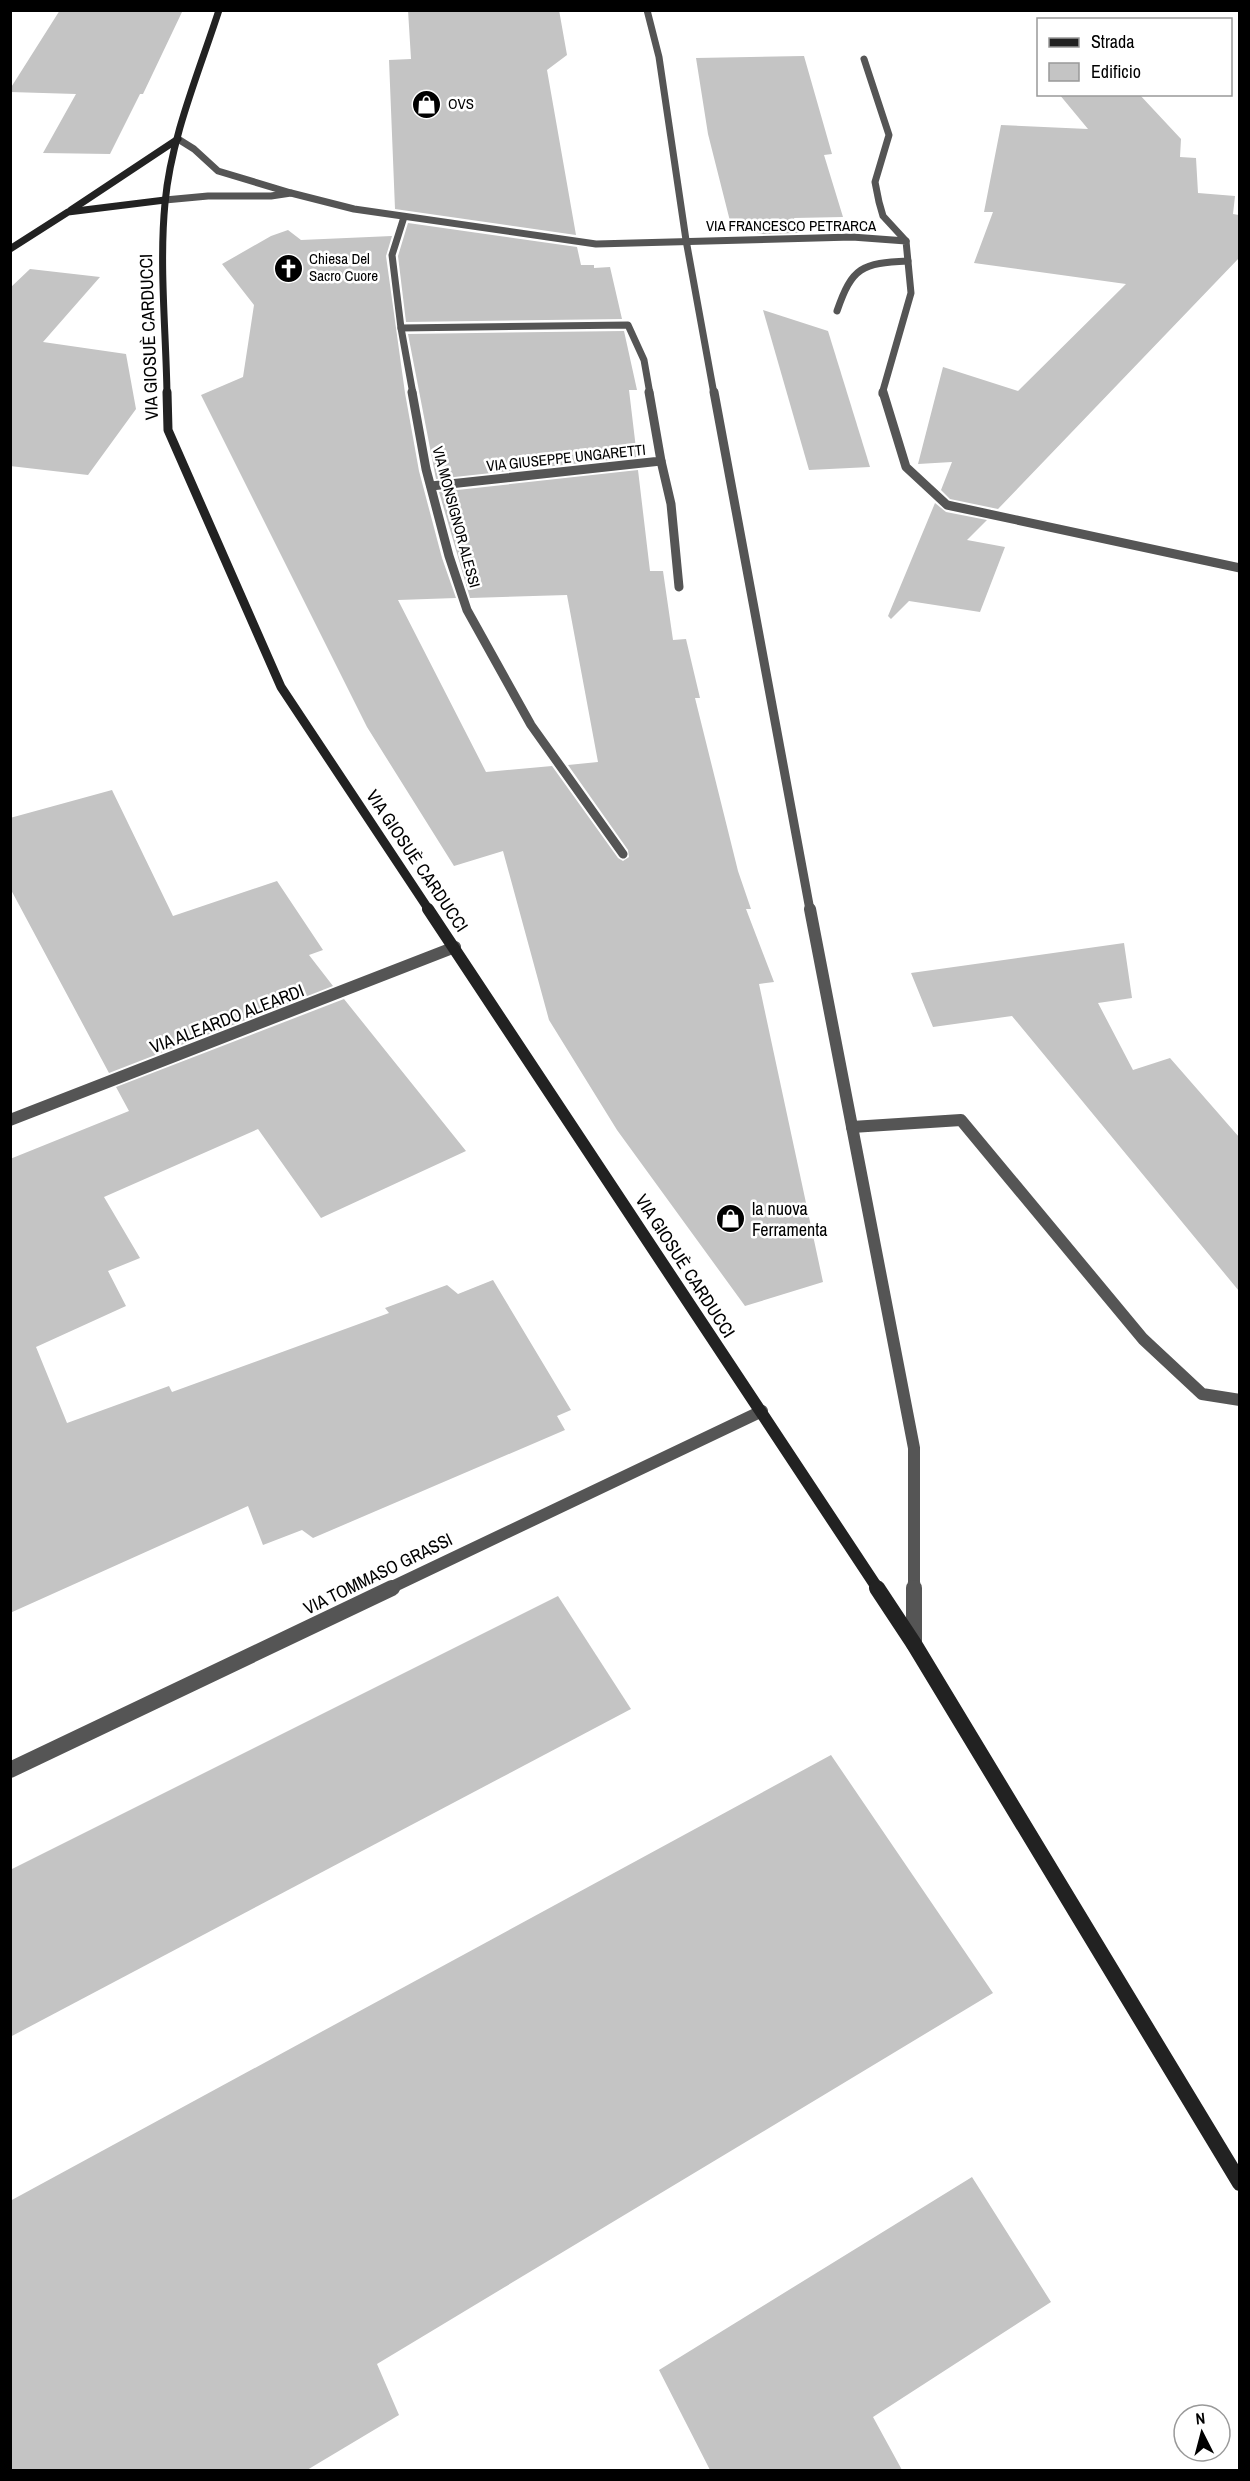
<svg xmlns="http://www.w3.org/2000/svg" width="1250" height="2481" font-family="'Archivo Narrow',sans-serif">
<rect width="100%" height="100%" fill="#fff"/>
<!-- building -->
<g fill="#c4c4c4">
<path d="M 60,10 L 182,10 L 182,12 L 143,94 L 140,94 L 110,154 L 43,153 L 76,94 L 10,92 L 10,89 Z"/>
<path d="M 408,10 L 559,10 L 567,55 L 547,70 L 576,235 L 395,209 L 389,60 L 411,59 Z"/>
<path d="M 804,56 L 832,154 L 824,155 L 843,217 L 794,218 L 798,233 L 763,234 L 732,229 L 708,134 L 696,58 Z"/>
<path d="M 1059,94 L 1139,94 L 1181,139 L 1180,157 L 1196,158 L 1198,193 L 1235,196 L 1233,214 L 1239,215 L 1239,258 L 998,509 L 950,499 L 941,490 L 952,462 L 918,464 L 943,367 L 1018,391 L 1126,284 L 974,263 L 993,212 L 984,212 L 1001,125 L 1088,129 Z"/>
<path d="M 408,223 L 577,247 L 581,265 L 594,265 L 594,268 L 610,267 L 622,319 L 406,322 L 398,256 Z"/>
<path d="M 288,230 L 301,240 L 392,236 L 386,256 L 405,393 L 419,471 L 442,558 L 456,598 L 398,600 L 486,772 L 552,766 L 618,858 L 623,861 L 629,857 L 628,850 L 568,765 L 598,762 L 567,595 L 470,598 L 439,492 L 638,470 L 650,571 L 663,571 L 673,640 L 686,639 L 700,698 L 695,698 L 738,871 L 751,909 L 746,909 L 774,982 L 759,984 L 823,1282 L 745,1306 L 617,1130 L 549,1020 L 503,851 L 454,866 L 367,727 L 201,395 L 243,377 L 254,305 L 222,264 L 271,236 Z"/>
<path d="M 30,269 L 100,277 L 43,342 L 126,354 L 136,409 L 88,475 L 10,466 L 10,288 Z"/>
<path d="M 763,310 L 828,331 L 870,467 L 809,470 Z"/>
<path d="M 624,331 L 637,390 L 629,390 L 637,457 L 436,479 L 408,334 Z"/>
<path d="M 935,503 L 946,512 L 987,520 L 967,540 L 1005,547 L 980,612 L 909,601 L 891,619 L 888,616 Z"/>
<path d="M 112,790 L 173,916 L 277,881 L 323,950 L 309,955 L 333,986 L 109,1073 L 10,888 L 10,818 Z"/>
<path d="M 1124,943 L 1132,998 L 1098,1003 L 1133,1070 L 1170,1058 L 1239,1137 L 1239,1291 L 1012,1016 L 933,1027 L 911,973 Z"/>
<path d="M 344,999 L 466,1151 L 321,1218 L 258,1129 L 104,1197 L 140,1258 L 108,1271 L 126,1306 L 36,1347 L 67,1423 L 169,1386 L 172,1392 L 389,1313 L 385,1308 L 447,1285 L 458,1294 L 493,1280 L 571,1410 L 557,1416 L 565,1430 L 313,1538 L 302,1530 L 263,1545 L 248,1506 L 10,1613 L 10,1159 L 129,1111 L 116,1087 Z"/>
<path d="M 558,1596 L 631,1709 L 10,2037 L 10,1870 Z"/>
<path d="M 831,1755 L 993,1993 L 377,2364 L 399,2415 L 307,2470 L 10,2470 L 10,2201 Z"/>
<path d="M 972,2177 L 1051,2302 L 873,2417 L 902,2470 L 710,2470 L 659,2370 Z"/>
</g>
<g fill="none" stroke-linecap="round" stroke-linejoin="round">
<!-- lane-far2 -->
<g stroke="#555" stroke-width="7">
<path d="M 864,59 L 889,135 L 875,182 L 879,202 L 883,216 L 906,241"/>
<path d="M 837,311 C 852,267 862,263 908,261"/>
<path d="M 401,328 L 628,325 L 644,360 L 650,394"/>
</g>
<!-- lane-far1 -->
<g stroke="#555" stroke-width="9">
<path d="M 661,461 L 671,504 L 679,587"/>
<path d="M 431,486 L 661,461 L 649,392"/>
</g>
<!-- lane -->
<path stroke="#555" stroke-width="12" d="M 852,1127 L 961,1120 L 1143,1339 L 1202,1394 L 1240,1400"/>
<!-- street-far3 -->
<g stroke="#555" stroke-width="7">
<path d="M 647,10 L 659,57 L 686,240 L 714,394"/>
<path d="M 178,139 L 194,149 L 218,171 L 291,193"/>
<path d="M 165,200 L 208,196 L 271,196 L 291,193 L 354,209 L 596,244 L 852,237 L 906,241 L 911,293 L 882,394"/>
<path d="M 404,217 L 392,255 L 401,328 L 413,394"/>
</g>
<!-- street-far2 -->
<g stroke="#555" stroke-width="9">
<path d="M 412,392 L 426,469 L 449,556 L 467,610 L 531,725 L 623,854"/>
<path d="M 714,392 L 810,910"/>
<path d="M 883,392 L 906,467 L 947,505 L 1240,568"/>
</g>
<!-- street-far1 -->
<g stroke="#555" stroke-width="12">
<path d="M 810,909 L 914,1448 L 914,1589"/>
<path d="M 10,1120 L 455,947"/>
<path d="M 388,1589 L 762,1411"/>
</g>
<!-- street -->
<g stroke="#555" stroke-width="16">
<path d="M 914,1588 L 914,1644"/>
<path d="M 10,1770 L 392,1588"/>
</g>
<!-- secondary-far3 -->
<g stroke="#222" stroke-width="7">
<path d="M 71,210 L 178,139"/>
<path d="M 10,249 L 68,212 L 165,200"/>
<path d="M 167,394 C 166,331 159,265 165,203 C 171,137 199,72 219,10"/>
</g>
<!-- secondary-far2 -->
<path stroke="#222" stroke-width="9" d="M 167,392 L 168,430 L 281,687 L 429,910"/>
<!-- secondary-far1 -->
<path stroke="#222" stroke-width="12" d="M 428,909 L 878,1589"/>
<!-- secondary -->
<path stroke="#222" stroke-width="16" d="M 877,1588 L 914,1644 L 1240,2183"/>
</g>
<!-- icons -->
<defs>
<symbol id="shop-disc" viewBox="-11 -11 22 22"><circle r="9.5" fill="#000" stroke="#fff"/><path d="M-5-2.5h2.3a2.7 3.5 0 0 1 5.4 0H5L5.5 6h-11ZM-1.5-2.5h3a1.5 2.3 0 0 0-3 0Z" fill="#fff"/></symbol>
<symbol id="church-disc" viewBox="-11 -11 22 22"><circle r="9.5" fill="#000" stroke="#fff"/><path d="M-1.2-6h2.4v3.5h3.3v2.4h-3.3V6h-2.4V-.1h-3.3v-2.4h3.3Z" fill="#fff"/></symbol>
</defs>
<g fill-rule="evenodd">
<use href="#shop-disc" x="410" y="88" width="33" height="33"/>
<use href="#church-disc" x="272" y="252" width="33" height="33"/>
<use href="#shop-disc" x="714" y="1202" width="33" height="33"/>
</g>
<g text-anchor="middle" stroke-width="5" stroke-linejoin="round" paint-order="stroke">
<!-- far-poi labels -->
<g font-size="15" fill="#000" stroke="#fff" text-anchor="start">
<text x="448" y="109">OVS</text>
<text x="309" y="264">Chiesa Del<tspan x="309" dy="17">Sacro Cuore</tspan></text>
</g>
<!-- far-street labels -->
<g font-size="15" fill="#000" stroke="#fff">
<text x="791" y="231">VIA FRANCESCO PETRARCA</text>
<text transform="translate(566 458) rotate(-6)" y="5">VIA GIUSEPPE UNGARETTI</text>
<text transform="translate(456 517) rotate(75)" y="5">VIA MONSIGNOR ALESSI</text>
</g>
<!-- street labels -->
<g font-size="18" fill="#000" stroke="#fff">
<text transform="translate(149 337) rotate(-92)" y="6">VIA GIOSUÈ CARDUCCI</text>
<text transform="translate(417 861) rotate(56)" y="6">VIA GIOSUÈ CARDUCCI</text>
<text transform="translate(227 1019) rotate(-21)" y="6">VIA ALEARDO ALEARDI</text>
<text transform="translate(685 1266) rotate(57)" y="6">VIA GIOSUÈ CARDUCCI</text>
<text transform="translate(378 1574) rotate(-26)" y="6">VIA TOMMASO GRASSI</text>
</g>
<!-- poi labels -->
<g font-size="18" fill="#000" stroke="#fff" text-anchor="start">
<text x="752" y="1215">la nuova<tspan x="752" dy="21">Ferramenta</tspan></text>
</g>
</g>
<!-- border -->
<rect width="1250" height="2481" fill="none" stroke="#000000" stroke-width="24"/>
<!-- legend -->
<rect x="1037" y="18" width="195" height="78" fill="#ffffff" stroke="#999999" stroke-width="1.5"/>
<rect x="1049" y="38" width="30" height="9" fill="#222222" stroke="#999999" stroke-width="1.5"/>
<text x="1091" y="48" font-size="18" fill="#000000">Strada</text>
<rect x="1049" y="63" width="30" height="18" fill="#c4c4c4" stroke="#999999" stroke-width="1.5"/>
<text x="1091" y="78" font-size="18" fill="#000000">Edificio</text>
<!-- north arrow -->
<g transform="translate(1202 2433) rotate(354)"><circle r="28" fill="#ffffff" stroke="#999999" stroke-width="1.5"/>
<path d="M0-4.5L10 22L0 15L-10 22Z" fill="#000000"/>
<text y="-9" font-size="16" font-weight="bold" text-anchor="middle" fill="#000000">N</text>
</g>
</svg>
